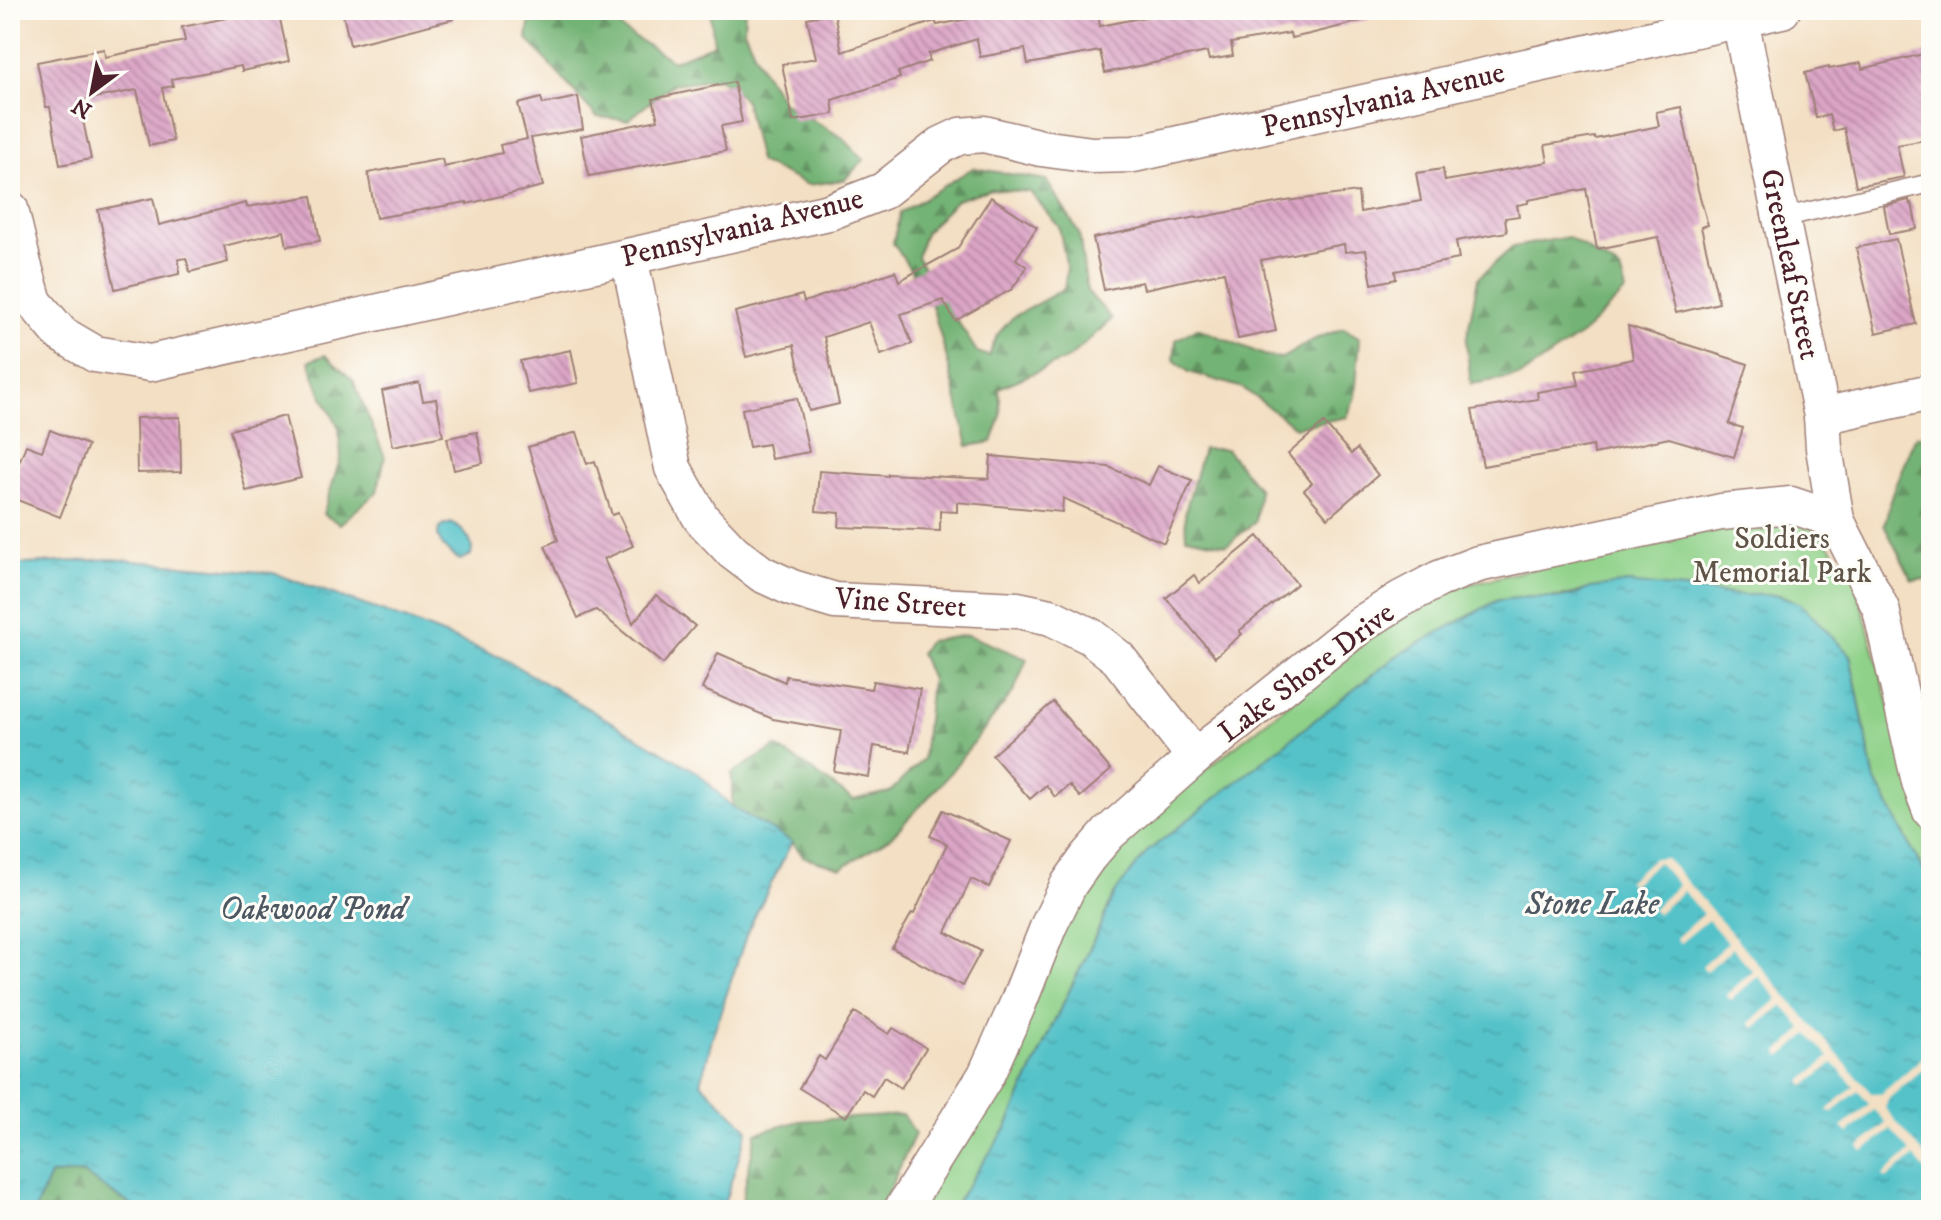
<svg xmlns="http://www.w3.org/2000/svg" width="1941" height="1220" font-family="'IM FELL DW Pica',serif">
<defs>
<pattern id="forest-firs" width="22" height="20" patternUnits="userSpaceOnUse" patternTransform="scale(2)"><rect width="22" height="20" fill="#73b375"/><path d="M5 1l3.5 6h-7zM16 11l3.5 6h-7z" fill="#609160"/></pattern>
<pattern id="water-ripples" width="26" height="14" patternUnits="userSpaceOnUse" patternTransform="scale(2)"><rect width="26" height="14" fill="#54c2c9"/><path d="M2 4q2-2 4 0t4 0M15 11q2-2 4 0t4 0" fill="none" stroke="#4ba6ad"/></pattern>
<pattern id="building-back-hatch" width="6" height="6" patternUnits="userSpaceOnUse" patternTransform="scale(2)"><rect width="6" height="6" fill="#dba5c6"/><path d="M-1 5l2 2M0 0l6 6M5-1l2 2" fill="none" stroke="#b486a1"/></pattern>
</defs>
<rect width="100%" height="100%" fill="#fdfcf7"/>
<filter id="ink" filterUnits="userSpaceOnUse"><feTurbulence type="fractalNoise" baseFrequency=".0125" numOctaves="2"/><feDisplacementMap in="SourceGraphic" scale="16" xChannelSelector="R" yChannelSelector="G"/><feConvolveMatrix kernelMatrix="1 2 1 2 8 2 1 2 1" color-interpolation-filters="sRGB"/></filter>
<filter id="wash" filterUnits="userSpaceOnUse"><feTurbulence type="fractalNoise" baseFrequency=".006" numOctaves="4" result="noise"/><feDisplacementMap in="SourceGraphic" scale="32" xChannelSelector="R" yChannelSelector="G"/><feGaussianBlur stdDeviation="1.8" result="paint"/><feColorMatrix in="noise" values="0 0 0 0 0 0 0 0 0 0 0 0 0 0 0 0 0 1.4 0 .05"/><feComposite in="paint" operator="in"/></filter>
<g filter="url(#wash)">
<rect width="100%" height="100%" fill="#f3dfc3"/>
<!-- forest -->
<g fill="url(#forest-firs)" stroke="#5e6950" stroke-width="2" fill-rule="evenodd">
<path d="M 531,10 L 612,10 L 623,30 L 673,61 L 714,44 L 710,10 L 745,10 L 744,30 L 762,69 L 784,103 L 843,138 L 864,160 L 844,180 L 808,185 L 759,162 L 745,100 L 719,78 L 673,84 L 628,120 L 597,117 L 527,39 Z"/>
<path d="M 973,168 L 1046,180 L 1079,233 L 1087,291 L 1112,319 L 1069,358 L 999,388 L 1001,416 L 992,442 L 968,446 L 947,359 L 930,299 L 893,243 L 900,213 ZM 991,189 L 1030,192 L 1059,227 L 1067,268 L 1064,289 L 1013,317 L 997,335 L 989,356 L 977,352 L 917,257 L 925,233 L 956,200 Z"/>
<path d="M 1568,237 L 1620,270 L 1626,291 L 1582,334 L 1520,376 L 1471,384 L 1466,342 L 1478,278 L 1513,247 Z"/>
<path d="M 1197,328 L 1269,357 L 1282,358 L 1315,339 L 1344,328 L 1360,338 L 1355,397 L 1347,417 L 1295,427 L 1243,388 L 1189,372 L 1174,360 L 1176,340 Z"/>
<path d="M 325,355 L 353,380 L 385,457 L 377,492 L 340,524 L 323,514 L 341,456 L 339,428 L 319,389 L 309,361 Z"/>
<path d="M 1931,434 L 1931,579 L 1912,580 L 1884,525 L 1896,483 L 1915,437 Z"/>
<path d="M 1203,449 L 1226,449 L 1259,489 L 1255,522 L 1227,545 L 1186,537 L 1185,512 Z"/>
<path d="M 968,635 L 1027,659 L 1014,691 L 941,784 L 891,837 L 841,868 L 804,857 L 792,842 L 732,807 L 732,773 L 776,747 L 809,768 L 853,800 L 890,792 L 923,759 L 931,680 L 920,653 L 929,641 Z"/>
<path d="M 903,1115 L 915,1134 L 880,1210 L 740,1210 L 756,1133 L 799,1121 Z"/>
<path d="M 82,1173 L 139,1210 L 35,1210 L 50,1175 Z"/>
</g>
<!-- green -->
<path fill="#8fd189" stroke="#6c785a" stroke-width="2" d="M 1750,516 L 1806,522 L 1826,541 L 1854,577 L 1918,811 L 1931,840 L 1931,878 L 1923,870 L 1874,777 L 1850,655 L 1780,595 L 1739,595 L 1590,588 C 1569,598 1550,598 1527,597 L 1115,893 L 1085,959 L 1053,1024 L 1007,1127 L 956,1203 L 954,1210 L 915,1210 L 1099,855 L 1425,595 Z"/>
<!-- water -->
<g fill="url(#water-ripples)" stroke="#4f707a" stroke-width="2">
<path d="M 453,523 C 464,531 475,541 471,555 L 460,560 C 445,553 423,527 453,523 Z"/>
<path d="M 111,559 L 273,573 L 407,620 L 500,657 L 697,772 L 732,807 L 792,842 L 748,930 L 713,1035 L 701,1083 L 748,1129 L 722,1210 L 139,1210 L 82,1173 L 50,1175 L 35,1210 L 10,1210 L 10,565 Z"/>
<path d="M 1628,583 L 1739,595 L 1780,595 L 1801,604 L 1850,655 L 1874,777 L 1923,870 L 1931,878 L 1931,1210 L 954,1210 L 956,1203 L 1007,1127 L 1053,1024 L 1085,959 L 1115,893 L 1148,851 L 1399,654 L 1498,600 L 1527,597 L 1561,598 L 1577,594 L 1590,588 Z"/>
</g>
<!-- pier -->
<path fill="#f3dfc3" d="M 1654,858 L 1666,858 L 1871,1093 L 1881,1094 L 1931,1050 L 1931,1062 L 1888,1099 L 1885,1108 L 1931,1163 L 1931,1176 L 1914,1157 L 1886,1179 L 1883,1175 L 1910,1152 L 1891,1129 L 1863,1152 L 1859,1147 L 1886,1123 L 1874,1110 L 1848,1133 L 1842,1127 L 1869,1104 L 1858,1091 L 1831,1113 L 1827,1110 L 1854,1086 L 1833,1063 L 1805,1086 L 1801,1082 L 1829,1057 L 1808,1034 L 1781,1057 L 1778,1052 L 1803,1029 L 1783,1005 L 1754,1028 L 1750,1023 L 1778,999 L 1758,976 L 1731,1000 L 1726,995 L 1753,971 L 1733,948 L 1706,971 L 1702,966 L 1728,943 L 1708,920 L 1680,943 L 1676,938 L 1703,914 L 1683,891 L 1657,914 L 1652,910 L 1678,885 L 1658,862 L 1631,885 L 1627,881 Z"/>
<g id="blocks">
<!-- building -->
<g fill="url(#building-back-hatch)">
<path d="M 266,10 L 278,10 L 289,61 L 242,71 L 241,66 L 171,79 L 173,86 L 162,88 L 173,141 L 149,146 L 137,90 L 79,101 L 91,159 L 60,165 L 50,107 L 46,107 L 37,62 L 104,49 L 105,57 L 185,41 L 182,27 Z"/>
<path d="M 342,10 L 453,10 L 454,19 L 350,45 Z"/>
<path d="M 1012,10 L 1097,10 L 1100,26 L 1180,10 L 1369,10 L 1370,19 L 1310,34 L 1291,38 L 1290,33 L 1231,43 L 1233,56 L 1209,60 L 1207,52 L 1105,73 L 1100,51 L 1028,64 L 1025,49 L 980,57 L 977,39 L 928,54 L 930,61 L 898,72 L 900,78 L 832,100 L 834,114 L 793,121 L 782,64 L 816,58 L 807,18 L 834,12 L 842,52 L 935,21 L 937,25 Z"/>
<path d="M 1931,52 L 1931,87 L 1924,88 L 1931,125 L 1931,139 L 1897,145 L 1904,177 L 1856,186 L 1844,128 L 1833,131 L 1829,115 L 1816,118 L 1805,73 L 1829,67 L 1829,69 L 1861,63 L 1862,69 Z"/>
<path d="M 734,82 L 742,122 L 721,126 L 726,151 L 589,176 L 581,136 L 658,120 L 653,99 Z"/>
<path d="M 578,97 L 583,129 L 531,138 L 543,186 L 467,204 L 467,202 L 376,218 L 368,173 L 442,159 L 444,167 L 502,153 L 500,145 L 527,139 L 518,104 L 541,98 L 543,104 Z"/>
<path d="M 1681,107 L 1698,190 L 1708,225 L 1701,227 L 1719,303 L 1676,313 L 1658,237 L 1597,249 L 1586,189 L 1528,200 L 1528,203 L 1517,205 L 1519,216 L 1505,218 L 1507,232 L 1456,241 L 1459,259 L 1395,271 L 1396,279 L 1372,284 L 1366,250 L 1345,252 L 1344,244 L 1261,260 L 1276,331 L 1238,339 L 1224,272 L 1144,289 L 1142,282 L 1104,290 L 1093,238 L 1197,217 L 1197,218 L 1286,201 L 1358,192 L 1360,212 L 1421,201 L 1416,173 L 1443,169 L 1445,181 L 1548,162 L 1545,145 L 1594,137 L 1595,139 L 1659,126 L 1656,112 Z"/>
<path d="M 312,196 L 320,241 L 287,246 L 284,231 L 224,246 L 228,262 L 190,272 L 186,258 L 179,259 L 179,274 L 115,289 L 98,210 L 153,198 L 159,225 L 246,203 L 247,207 Z"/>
<path d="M 991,197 L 1037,227 L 1016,259 L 1027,267 L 1012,289 L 955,321 L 943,300 L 901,314 L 912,344 L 881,355 L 869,322 L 824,337 L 839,404 L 809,411 L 794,345 L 746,357 L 735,312 L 802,295 L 804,302 L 895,271 L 899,281 L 957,249 Z"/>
<path d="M 1909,200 L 1910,204 L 1912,203 L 1917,229 L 1889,234 L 1884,206 Z"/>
<path d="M 1896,239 L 1916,324 L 1876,333 L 1856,248 Z"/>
<path d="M 1628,326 L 1748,364 L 1729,424 L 1743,428 L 1734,457 L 1669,438 L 1594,454 L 1593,446 L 1483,466 L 1472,410 L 1538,399 L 1537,392 L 1579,385 L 1576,371 L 1633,359 Z"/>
<path d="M 571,350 L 578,383 L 528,393 L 520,361 Z"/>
<path d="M 419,383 L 423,401 L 436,399 L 443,436 L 393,446 L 382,391 Z"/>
<path d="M 797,398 L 809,452 L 771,459 L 768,444 L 749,447 L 742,409 Z"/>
<path d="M 285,416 L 301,478 L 246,491 L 230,430 Z"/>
<path d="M 180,417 L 181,472 L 137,473 L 136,418 Z"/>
<path d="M 1324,423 L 1351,454 L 1357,449 L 1378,475 L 1328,518 L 1304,490 L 1312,483 L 1288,454 Z"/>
<path d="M 50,430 L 88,445 L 60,517 L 10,497 L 10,485 L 26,445 L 42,451 Z"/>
<path d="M 477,432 L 483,463 L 454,470 L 447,438 Z"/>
<path d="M 577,432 L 587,464 L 595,461 L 612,515 L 618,513 L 633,546 L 604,559 L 633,623 L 656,595 L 695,626 L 663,664 L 596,610 L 578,618 L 545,546 L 558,540 L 528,447 Z"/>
<path d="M 991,456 L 1109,467 L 1149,485 L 1158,466 L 1192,480 L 1164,543 L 1063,498 L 1062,512 L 957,502 L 957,512 L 940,511 L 940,531 L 839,527 L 840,513 L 816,511 L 819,471 L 888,476 L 888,474 L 989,479 Z"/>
<path d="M 1258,536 L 1297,584 L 1239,631 L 1242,634 L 1215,657 L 1166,598 L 1194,575 L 1200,583 Z"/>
<path d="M 718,653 L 785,682 L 786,676 L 871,689 L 873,681 L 920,689 L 909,752 L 874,746 L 869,777 L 834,771 L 841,731 L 773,719 L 702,689 Z"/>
<path d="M 1053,702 L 1111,770 L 1080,797 L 1069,785 L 1055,797 L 1046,785 L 1030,799 L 992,755 Z"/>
<path d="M 943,810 L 1011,841 L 989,887 L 971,879 L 946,932 L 981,951 L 962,986 L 892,948 L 912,913 L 914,914 L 947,844 L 930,836 Z"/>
<path d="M 855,1012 L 889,1034 L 893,1028 L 926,1048 L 901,1088 L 884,1077 L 872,1096 L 863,1090 L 846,1117 L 799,1088 L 819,1056 L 825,1060 Z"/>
</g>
</g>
</g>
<g filter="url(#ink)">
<use href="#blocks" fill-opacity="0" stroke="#9e7f77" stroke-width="2"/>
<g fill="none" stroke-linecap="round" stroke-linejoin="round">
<defs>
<path id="service" d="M 1781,218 L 1931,183"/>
<g id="minor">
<path d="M 1738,10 L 1822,416 L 1824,448 L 1836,520"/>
<path d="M 10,209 L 23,264 L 34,302 L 61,334 L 95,354 L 150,363 L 829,212 L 883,191 L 941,145 L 960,136 L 984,134 L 1041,148 L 1092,155 L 1134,154 L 1782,10"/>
<path d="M 629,257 L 673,468 L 701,518 L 733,552 L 762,574 L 792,588 L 835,601 L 1018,610 L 1051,617 L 1090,636 L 1118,658 L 1195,757"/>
<path d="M 1822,416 L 1931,392"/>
<path d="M 902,1210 L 986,1075 L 1017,1006 L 1049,925 L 1069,884 L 1088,857 L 1109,833 L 1195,757 L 1360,625 L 1401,599 L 1439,579 L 1478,564 L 1721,512 L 1791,505 L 1836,520 L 1881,609 L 1920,782 L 1931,811"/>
</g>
</defs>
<!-- service casing -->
<use href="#service" stroke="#9e7f77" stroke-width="21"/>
<!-- minor casing -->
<use href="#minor" stroke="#9e7f77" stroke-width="39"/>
<!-- service -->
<use href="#service" stroke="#fff" stroke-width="18"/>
<!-- minor -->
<use href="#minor" stroke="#fff" stroke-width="36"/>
</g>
</g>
<g text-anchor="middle" stroke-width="6" stroke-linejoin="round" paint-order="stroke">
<!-- street labels -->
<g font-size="30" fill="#4a1f2b" stroke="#fdfcf7">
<text transform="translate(1383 99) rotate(-13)" y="10">Pennsylvania Avenue</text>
<text transform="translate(742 227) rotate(-14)" y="10">Pennsylvania Avenue</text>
<text transform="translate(1791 264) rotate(78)" y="10">Greenleaf Street</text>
<text transform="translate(901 602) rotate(4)" y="10">Vine Street</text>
<text transform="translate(1306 672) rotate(-37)" y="10">Lake Shore Drive</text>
</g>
<!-- park labels -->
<g font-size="30" fill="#5f5447" stroke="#fdfcf7">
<text x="1782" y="548">Soldiers<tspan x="1782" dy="34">Memorial Park</tspan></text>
</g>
<!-- water labels -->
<g font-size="32" font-style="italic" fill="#4e5862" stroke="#fdfcf7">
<text x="1592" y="914">Stone Lake</text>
<text x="313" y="919">Oakwood Pond</text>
</g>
</g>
<!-- margin -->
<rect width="1941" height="1220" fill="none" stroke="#fdfcf7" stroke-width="40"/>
<!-- north arrow -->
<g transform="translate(92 92) rotate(212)" stroke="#fdfcf7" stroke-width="6" paint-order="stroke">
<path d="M0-6L14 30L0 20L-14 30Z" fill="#4a1f2b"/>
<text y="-12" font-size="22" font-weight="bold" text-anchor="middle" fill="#4a1f2b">N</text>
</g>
</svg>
